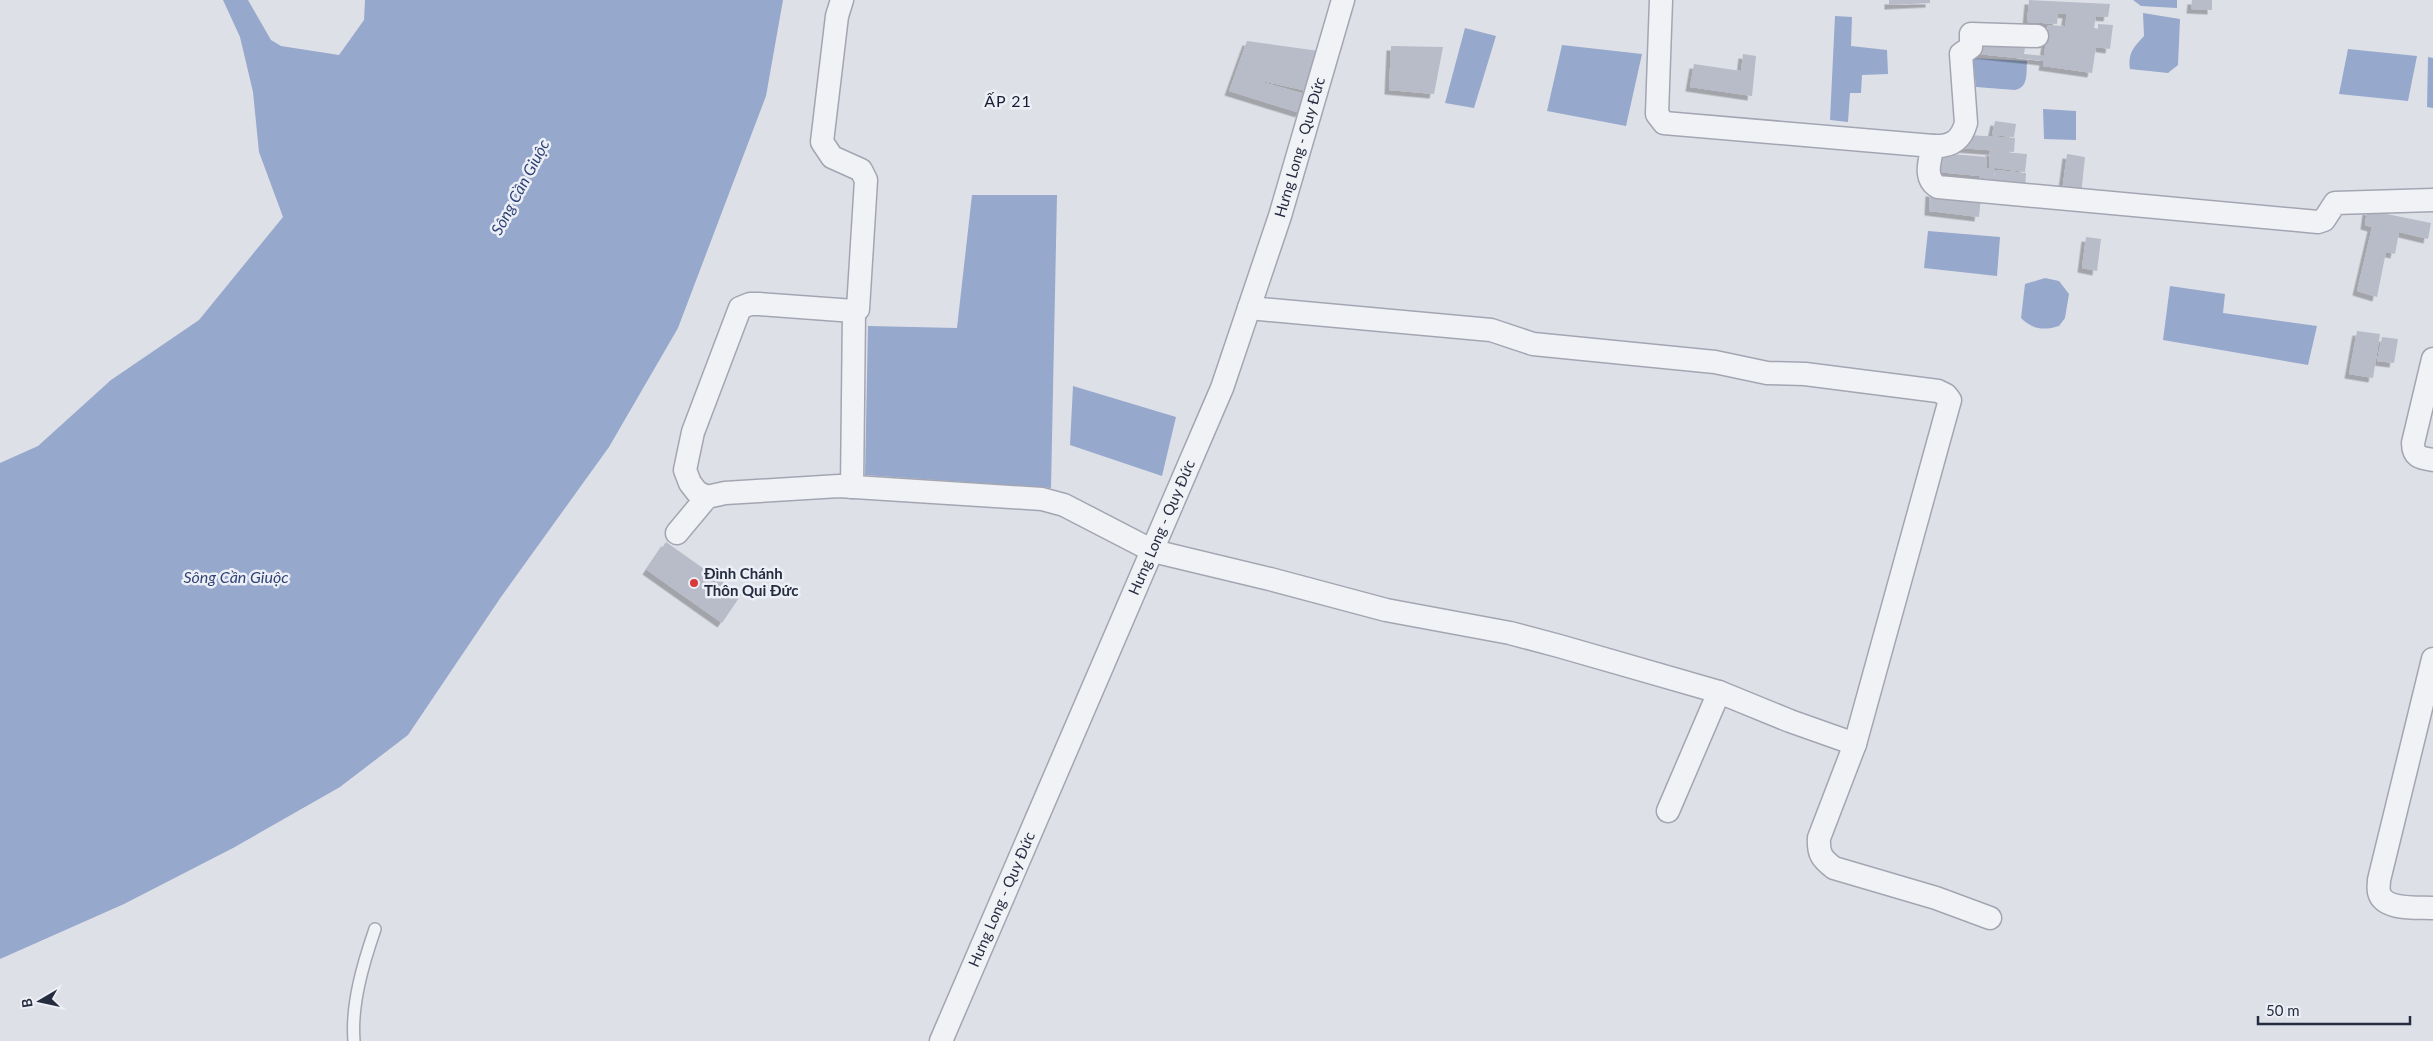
<svg xmlns="http://www.w3.org/2000/svg" width="2433" height="1041" font-family="Lato,sans-serif">
<defs>
<filter id="shadow"><feDropShadow dx="-4.5" dy="4.5" stdDeviation="0" flood-color="#0004"/></filter>
</defs>
<rect width="100%" height="100%" fill="#dee0e8"/>
<!-- water -->
<g fill="#96a8cb">
<path d="M 223,0 L 248,0 L 271,40 L 281,46 L 339,55 L 364,20 L 365,0 L 783,0 L 766,96 L 678,328 L 609,447 L 501,597 L 408,735 L 340,787 L 233,848 L 124,904 L 0,959 L 0,463 L 38,446 L 111,380 L 199,320 L 283,217 L 259,152 L 253,92 L 240,37 Z"/>
<path d="M 2133,0 L 2177,0 L 2177,8 L 2141,6 Z"/>
<path d="M 2143,13 L 2180,19 L 2178,65 L 2168,73 L 2130,69 C 2128,53 2133,48 2144,36 Z"/>
<path d="M 1835,16 L 1852,17 L 1851,46 L 1887,50 L 1888,74 L 1862,75 L 1861,93 L 1850,93 L 1848,122 L 1830,120 Z"/>
<path d="M 1465,28 L 1496,36 L 1474,108 L 1445,103 Z"/>
<path d="M 1562,45 L 1642,54 L 1626,126 L 1547,111 Z"/>
<path d="M 2348,49 L 2417,56 L 2408,101 L 2339,94 Z"/>
<path d="M 2428,57 L 2433,58 L 2433,108 L 2427,107 Z"/>
<path d="M 1973,58 L 2027,61 C 2026,73 2029,87 2015,90 L 1976,87 Z"/>
<path d="M 2043,109 L 2076,111 L 2076,140 L 2044,139 Z"/>
<path d="M 972,195 L 1057,195 L 1051,488 L 865,475 L 868,326 L 957,328 Z"/>
<path d="M 1928,231 L 2000,237 L 1997,276 L 1924,268 Z"/>
<path d="M 2045,278 L 2059,281 L 2069,294 L 2065,318 L 2059,326 C 2044,331 2032,329 2021,318 L 2025,284 Z"/>
<path d="M 2170,286 L 2225,294 L 2223,313 L 2317,326 L 2308,365 L 2163,340 Z"/>
<path d="M 1073,386 L 1176,417 L 1162,476 L 1070,445 Z"/>
</g>
<!-- building -->
<g fill="#b8bbc8" filter="url(#shadow)">
<path d="M 1889,0 L 1930,0 L 1930,3 L 1889,5 Z"/>
<path d="M 2029,0 L 2110,4 L 2108,17 L 2096,16 L 2094,28 L 2098,29 L 2098,24 L 2113,25 L 2110,49 L 2096,47 L 2092,73 L 2043,66 L 2044,61 L 1978,54 L 1979,39 L 2026,41 L 2024,54 L 2044,56 L 2048,25 L 2081,27 L 2065,25 L 2067,14 L 2058,13 L 2057,24 L 2027,22 Z"/>
<path d="M 2192,0 L 2212,0 L 2212,10 L 2191,9 Z"/>
<path d="M 1247,41 L 1319,51 L 1307,91 L 1244,77 L 1308,95 L 1300,113 L 1229,91 Z"/>
<path d="M 1391,46 L 1443,47 L 1434,94 L 1389,90 Z"/>
<path d="M 1743,54 L 1756,56 L 1752,96 L 1690,87 L 1694,64 L 1741,71 Z"/>
<path d="M 1995,121 L 2016,124 L 2014,137 L 1992,135 Z"/>
<path d="M 1969,135 L 2015,138 L 2014,152 L 1960,148 Z"/>
<path d="M 1990,151 L 2027,154 L 2025,172 L 1989,167 Z"/>
<path d="M 1939,153 L 1987,157 L 1986,168 L 1995,169 L 1993,189 L 1979,187 L 1980,176 L 1937,172 Z"/>
<path d="M 2067,154 L 2085,157 L 2081,195 L 2062,192 Z"/>
<path d="M 1995,170 L 2026,173 L 2025,192 L 1994,189 Z"/>
<path d="M 1930,192 L 1981,196 L 1979,217 L 1929,211 Z"/>
<path d="M 2367,210 L 2431,223 L 2428,239 L 2399,232 L 2395,254 L 2386,252 L 2377,297 L 2357,291 L 2372,227 L 2365,225 Z"/>
<path d="M 2086,237 L 2101,239 L 2097,271 L 2082,268 Z"/>
<path d="M 2357,331 L 2380,334 L 2373,378 L 2349,374 Z"/>
<path d="M 2382,337 L 2398,339 L 2394,363 L 2377,361 Z"/>
<path d="M 666,542 L 741,595 L 722,623 L 647,570 Z"/>
</g>
<g fill="none" stroke-linecap="round" stroke-linejoin="round">
<defs>
<path id="lane" d="M 354,1041 C 351,1004 363,964 375,929"/>
<g id="street">
<path d="M 1661,0 L 1657,114 L 1664,123 L 1933,146 C 1930,160 1923,178 1938,187 L 2318,222 L 2324,220 L 2335,203 L 2433,200"/>
<path d="M 1933,146 C 1951,147 1961,141 1966,123 L 1961,54 L 1971,47 L 1971,34 L 2037,36"/>
<path d="M 1249,308 L 1491,330 L 1533,344 L 1715,362 L 1767,373 L 1805,374 L 1938,391 L 1946,395 L 1950,400 L 1948,407 L 1855,744"/>
<path d="M 2433,359 L 2413,443 C 2413,457 2420,458 2433,460"/>
<path d="M 852,487 L 854,311"/>
<path d="M 707,497 L 697,492 L 690,483 L 685,470 L 693,432 L 740,308 L 750,304 L 759,304 L 854,311 L 858,309 L 866,180 L 861,170 L 832,157 L 822,142 L 837,16 L 842,0"/>
<path d="M 677,533 L 707,497 L 725,493 L 839,486 L 1042,499 L 1064,505 L 1153,551 L 1270,579 L 1386,610 L 1510,633 L 1559,646 L 1719,692 L 1790,721 L 1855,744 L 1819,838 C 1818,854 1822,859 1834,868 L 1936,898 L 1990,918"/>
<path d="M 2433,659 L 2379,880 C 2379,883 2378,888 2379,892 C 2383,911 2419,907 2433,908"/>
<path d="M 1668,811 L 1719,692"/>
<path id="s1" d="M 941,1041 L 1222,388 L 1280,216 L 1343,0"/>
</g>
</defs>
<!-- lane casing -->
<use href="#lane" stroke="#a3a6b2" stroke-width="14"/>
<!-- street casing -->
<use href="#street" stroke="#a3a6b2" stroke-width="25"/>
<!-- lane -->
<use href="#lane" stroke="#f1f2f6" stroke-width="11"/>
<!-- street -->
<use href="#street" stroke="#f1f2f6" stroke-width="22"/>
</g>
<!-- markers -->
<circle fill="#d63a3a" stroke="#edeff6" stroke-width="2" cx="694" cy="583" r="5"/>
<g text-anchor="middle" stroke-width="5" stroke-linejoin="round" paint-order="stroke">
<!-- street labels -->
<g font-size="15" fill="#262c40" stroke="#edeff6">
<text dy="5" stroke="none"><textPath href="#s1" startOffset="964">Hưng Long - Quy Đức</textPath></text>
<text dy="5" stroke="none"><textPath href="#s1" startOffset="559">Hưng Long - Quy Đức</textPath></text>
<text dy="5" stroke="none"><textPath href="#s1" startOffset="154">Hưng Long - Quy Đức</textPath></text>
</g>
<!-- poi labels -->
<g font-size="15" font-weight="bold" fill="#262c40" stroke="#edeff6" text-anchor="start">
<text x="704" y="579">Đình Chánh<tspan x="704" dy="17">Thôn Qui Đức</tspan></text>
</g>
<!-- neighbourhood labels -->
<g font-size="16" letter-spacing="1" fill="#181d31" stroke="#edeff6">
<text x="1008" y="107">ẤP 21</text>
</g>
<!-- water labels -->
<g font-size="16" font-style="italic" fill="#2e4376" stroke="#edeff6">
<text transform="translate(520 187) rotate(-62)" y="6">Sông Cần Giuộc</text>
<text x="236" y="583">Sông Cần Giuộc</text>
</g>
</g>
<!-- north arrow -->
<g transform="translate(40 1001) rotate(261)" stroke="#edeff6" stroke-width="4" paint-order="stroke">
<path d="M0-4L9 19L0 12L-9 19Z" fill="#262c40"/>
<text y="-8" font-size="14" font-weight="bold" text-anchor="middle" fill="#262c40">B</text>
</g>
<!-- scale -->
<path d="M2258 1016v8h152v-8" fill="none" stroke="#262c40" stroke-width="2.5"/>
<text x="2266" y="1016" font-size="15" fill="#262c40" stroke="#edeff6" stroke-width="4" paint-order="stroke">50 m</text>
</svg>
